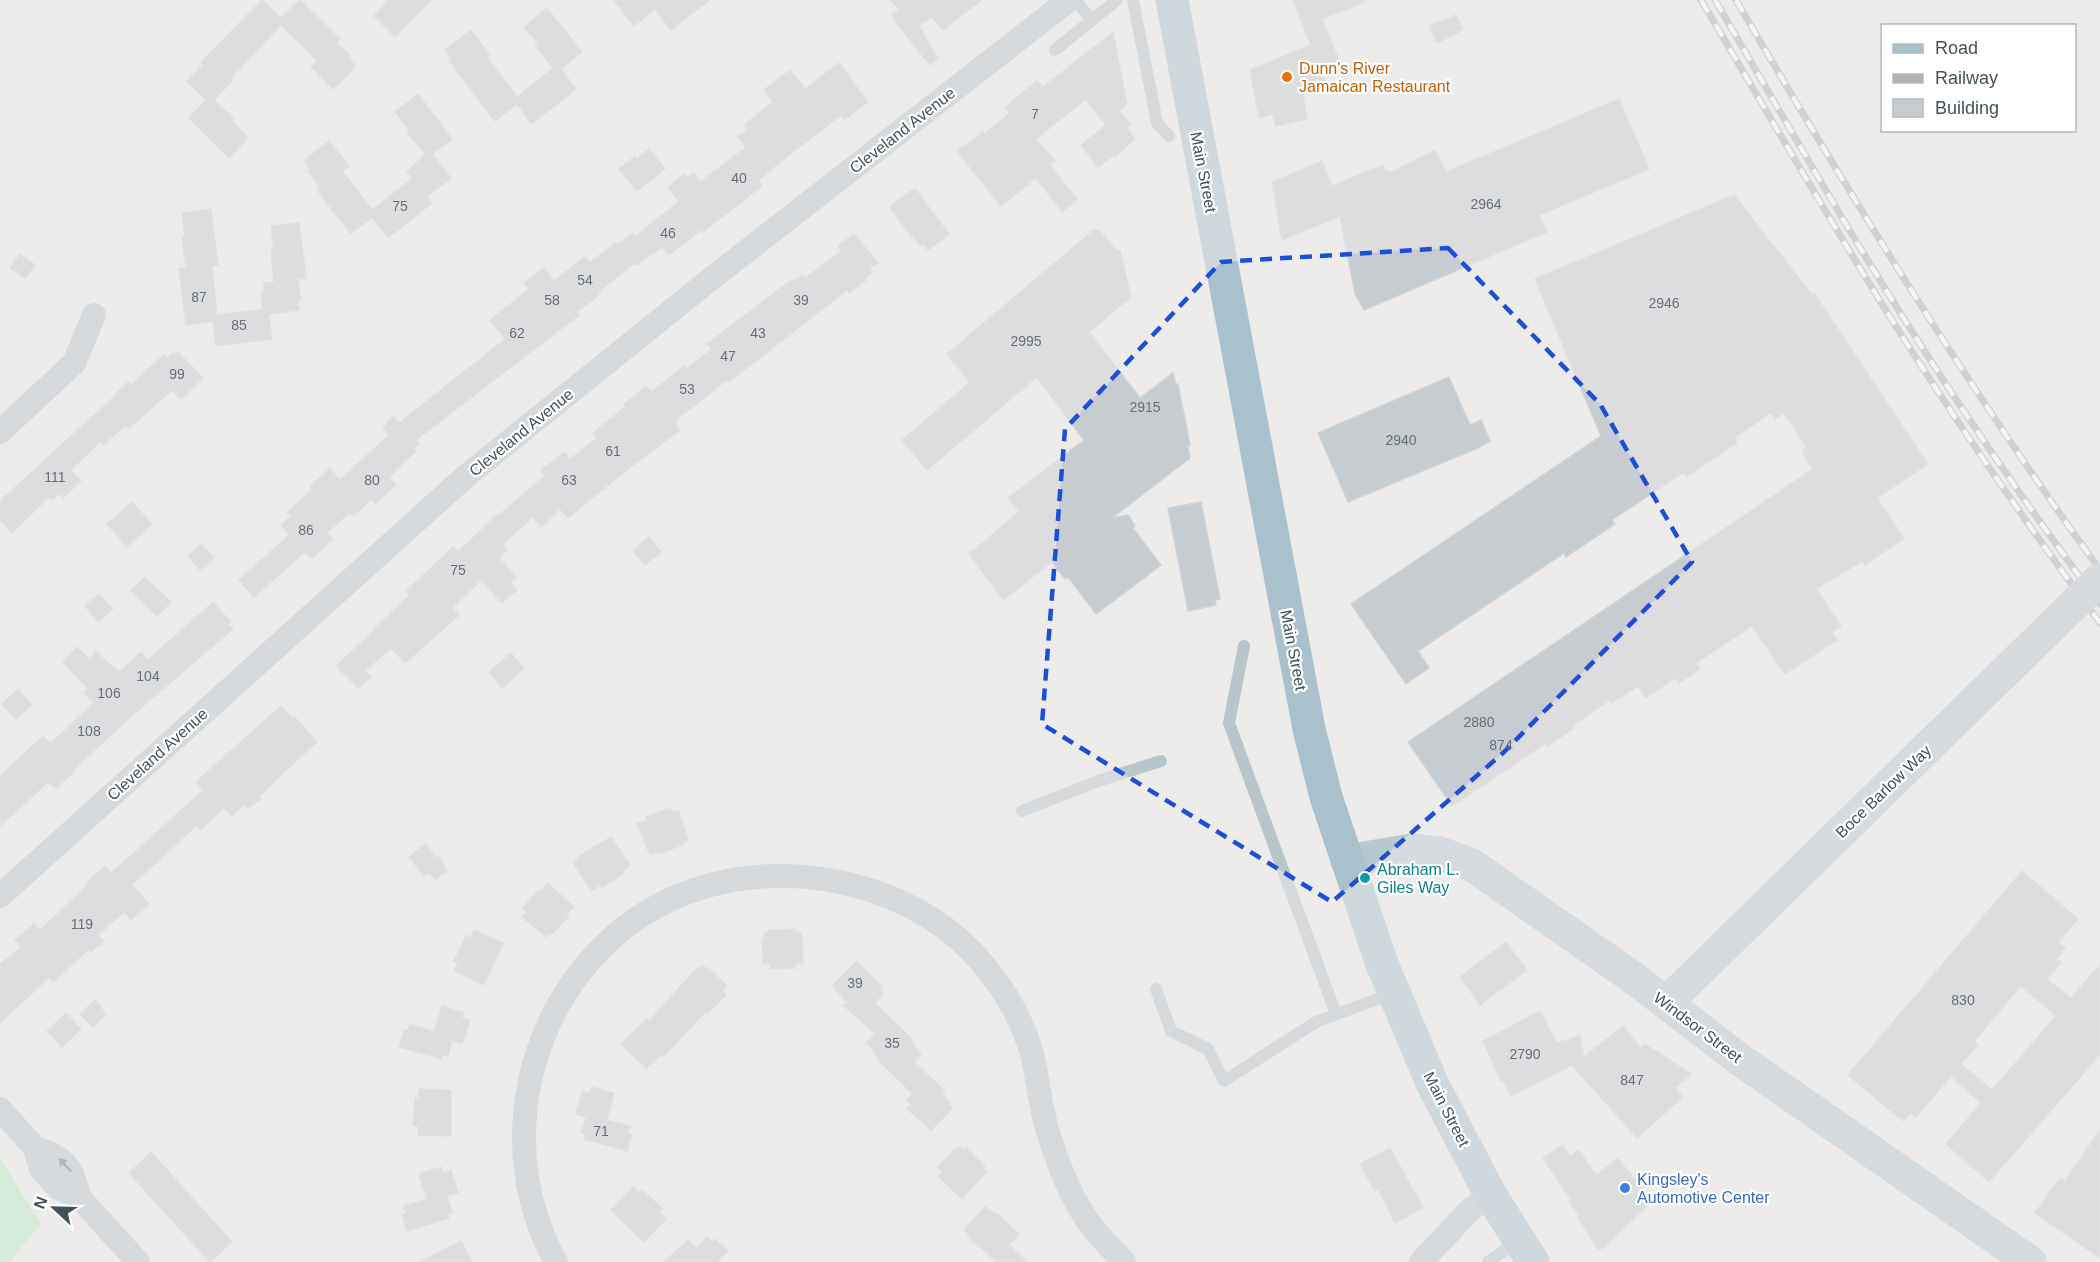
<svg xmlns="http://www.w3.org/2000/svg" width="2100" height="1262" font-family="Arial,sans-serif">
<rect width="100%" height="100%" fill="#eeebeb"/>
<!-- green -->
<path fill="#b5f0c1" d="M 0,1158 L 41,1224 L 9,1262 L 0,1262 Z"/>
<!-- building -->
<g fill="#c7ccd1" stroke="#ced3d7" stroke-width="1.5" fill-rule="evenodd">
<path d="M 262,0 L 281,18 L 300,0 L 340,39 L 336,43 L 351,56 L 348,58 L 356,66 L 333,89 L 311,67 L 317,61 L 281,25 L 247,61 L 231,78 L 233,80 L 214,100 L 234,119 L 232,121 L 248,138 L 229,158 L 189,118 L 206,100 L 187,81 L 203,65 L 201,62 Z"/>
<path d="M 389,0 L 431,0 L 395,37 L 374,16 Z"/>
<path d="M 614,0 L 710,0 L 671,30 L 655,9 L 634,26 Z"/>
<path d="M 891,0 L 982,0 L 943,30 L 932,17 L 919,26 L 938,59 L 930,65 L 897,24 L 892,15 L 899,10 Z"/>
<path d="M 1293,0 L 1367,1 L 1322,19 L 1339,60 L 1319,68 L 1326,84 L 1303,94 L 1307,119 L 1275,126 L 1273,114 L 1259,117 L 1250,70 L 1311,45 Z"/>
<path d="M 547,8 L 582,52 L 561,69 L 576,89 L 532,124 L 517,104 L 495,121 L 461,77 L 449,60 L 451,58 L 445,50 L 471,30 L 490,55 L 487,57 L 517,97 L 553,68 L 536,46 L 539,45 L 524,27 Z"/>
<path d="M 1456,15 L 1463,30 L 1437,43 L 1430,26 Z"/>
<path d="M 1113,32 L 1127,104 L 1119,110 L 1131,125 L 1127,128 L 1135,139 L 1116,156 L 1114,155 L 1098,167 L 1081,145 L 1106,125 L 1086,99 L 1036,139 L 1055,161 L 1050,165 L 1077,199 L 1062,212 L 1036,178 L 1001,206 L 957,151 L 983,132 L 984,134 L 1010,113 L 1005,107 L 1037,81 L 1043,87 Z"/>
<path d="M 839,63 L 868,102 L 844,120 L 841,115 L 774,167 L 758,181 L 762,186 L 703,232 L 701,230 L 669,255 L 662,247 L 637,265 L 635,263 L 607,285 L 598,293 L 599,295 L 577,312 L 579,315 L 416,440 L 418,444 L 413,448 L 416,451 L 389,477 L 396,485 L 375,504 L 371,499 L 354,516 L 350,512 L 327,533 L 333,539 L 312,558 L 305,552 L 254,597 L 239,580 L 289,535 L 281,525 L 291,516 L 287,512 L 312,490 L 310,487 L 330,468 L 340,480 L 369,453 L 389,435 L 383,429 L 393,416 L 399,423 L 505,339 L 490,320 L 529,289 L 524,283 L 544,268 L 554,281 L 585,257 L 590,262 L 616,243 L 617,245 L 633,233 L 636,236 L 679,201 L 668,187 L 684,174 L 687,178 L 694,173 L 700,182 L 746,147 L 738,137 L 747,130 L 744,125 L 773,102 L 764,90 L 790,70 L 805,89 Z"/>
<path d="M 418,94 L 452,139 L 432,154 L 451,178 L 427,197 L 432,203 L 388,238 L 372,217 L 351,234 L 317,190 L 320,187 L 308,171 L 310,169 L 304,161 L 329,141 L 349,166 L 342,171 L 372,210 L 412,179 L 407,172 L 425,154 L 407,132 L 409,130 L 395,112 Z"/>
<path d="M 1619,99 L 1649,169 L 1539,215 L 1547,232 L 1364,310 L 1355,294 L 1340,216 L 1282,240 L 1272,182 L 1322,161 L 1332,186 L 1383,165 L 1386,172 L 1389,171 L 1390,173 L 1435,150 L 1446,172 Z"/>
<path d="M 649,149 L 665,169 L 637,191 L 619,169 L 635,156 L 637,159 Z"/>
<path d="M 912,190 L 914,192 L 916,190 L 949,234 L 928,250 L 923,244 L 921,246 L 909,233 L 891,209 L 891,206 Z"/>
<path d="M 1734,195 L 1812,295 L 1814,293 L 1928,464 L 1877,498 L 1904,538 L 1865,565 L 1862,561 L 1816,589 L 1841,626 L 1831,632 L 1837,640 L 1785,674 L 1752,626 L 1696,663 L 1700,669 L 1679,683 L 1675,678 L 1646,698 L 1638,686 L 1612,703 L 1610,700 L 1572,726 L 1574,728 L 1548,746 L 1546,743 L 1452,806 L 1408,742 L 1813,469 L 1803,453 L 1805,452 L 1803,449 L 1807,447 L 1784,413 L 1775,419 L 1771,413 L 1734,438 L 1737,443 L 1687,476 L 1684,472 L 1612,520 L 1615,524 L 1566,557 L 1564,553 L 1418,651 L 1429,668 L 1406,684 L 1351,604 L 1601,436 L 1535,279 Z"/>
<path d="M 211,209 L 218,265 L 212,266 L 217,315 L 263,309 L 261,294 L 264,294 L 263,283 L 274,282 L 271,250 L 274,250 L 271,226 L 299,223 L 306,278 L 298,279 L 301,300 L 297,300 L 299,310 L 269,314 L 272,339 L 216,346 L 213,321 L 186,325 L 179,269 L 186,268 L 182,237 L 185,236 L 182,213 Z"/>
<path d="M 1095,229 L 1097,231 L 1099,230 L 1116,250 L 1120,250 L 1131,297 L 1089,332 L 1140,398 L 1173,373 L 1176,385 L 1178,384 L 1190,445 L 1188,446 L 1190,458 L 1112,518 L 1128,515 L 1135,526 L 1133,528 L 1161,565 L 1096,614 L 1068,577 L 1065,579 L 1052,562 L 1003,600 L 969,554 L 1019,512 L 1008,498 L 1084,440 L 1037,377 L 927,470 L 902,440 L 970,382 L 947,354 Z"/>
<path d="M 854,234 L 878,263 L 869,269 L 872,272 L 865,278 L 866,280 L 849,293 L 847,290 L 729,382 L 727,380 L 675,421 L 680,430 L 624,472 L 568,518 L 560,509 L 541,527 L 533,517 L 502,545 L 507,550 L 499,558 L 516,577 L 510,582 L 517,590 L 502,603 L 481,580 L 452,608 L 459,615 L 447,626 L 405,663 L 391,648 L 365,671 L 371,677 L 358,688 L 336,666 L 375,630 L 374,629 L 410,595 L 406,591 L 453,547 L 458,552 L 498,514 L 499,515 L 545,476 L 541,470 L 565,452 L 570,459 L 597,438 L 593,433 L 626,406 L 624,404 L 646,386 L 651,392 L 684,366 L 686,369 L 712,349 L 707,344 L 791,280 L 793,282 L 802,275 L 805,278 L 842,251 L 838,246 Z"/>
<path d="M 20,254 L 35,265 L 25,278 L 10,268 Z"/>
<path d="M 173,353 L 179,353 L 203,378 L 181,399 L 172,390 L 129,428 L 126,425 L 103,445 L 100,442 L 71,470 L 81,481 L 63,498 L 59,493 L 52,500 L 49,497 L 12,533 L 0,520 L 0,501 L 117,394 L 116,393 L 128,382 L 132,384 L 164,354 L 167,358 Z"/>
<path d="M 1449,377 L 1470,425 L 1481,420 L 1490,441 L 1478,448 L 1348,502 L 1318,433 Z"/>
<path d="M 132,502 L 152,524 L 127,547 L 107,524 Z"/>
<path d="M 1201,502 L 1220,599 L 1215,600 L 1216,605 L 1188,611 L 1168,508 Z"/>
<path d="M 649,537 L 661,552 L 645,565 L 633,550 Z"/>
<path d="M 201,544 L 214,558 L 200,570 L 188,556 Z"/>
<path d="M 145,577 L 171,602 L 157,616 L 131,591 Z"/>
<path d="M 99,594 L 113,609 L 98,622 L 85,606 Z"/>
<path d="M 213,602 L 231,622 L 228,624 L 233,629 L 126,721 L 72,771 L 73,773 L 56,788 L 48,782 L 0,826 L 0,776 L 43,736 L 50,744 L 94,703 L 84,693 L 88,689 L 63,662 L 77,647 L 89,659 L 96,652 L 119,672 L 141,652 L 148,660 Z"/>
<path d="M 511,653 L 524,669 L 502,688 L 489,672 Z"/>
<path d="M 18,689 L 32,705 L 16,719 L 2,704 Z"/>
<path d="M 281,706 L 292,718 L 294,716 L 317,742 L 315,744 L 282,774 L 259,797 L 261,799 L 248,809 L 244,805 L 232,816 L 224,808 L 200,830 L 196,826 L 132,885 L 149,904 L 131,920 L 124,912 L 98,935 L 104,941 L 91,952 L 89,949 L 53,982 L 50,977 L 0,1023 L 0,964 L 21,947 L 15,940 L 34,924 L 40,930 L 89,884 L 87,882 L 105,866 L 111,873 L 126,860 L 203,790 L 196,782 Z"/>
<path d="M 670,808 L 673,813 L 679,811 L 688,840 L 684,842 L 684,844 L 660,854 L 660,851 L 650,855 L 637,823 L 647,820 L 646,817 Z"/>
<path d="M 611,837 L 630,865 L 622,871 L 623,873 L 602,888 L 600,885 L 592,891 L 573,863 L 581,855 Z"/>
<path d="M 425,844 L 437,858 L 438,856 L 447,870 L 435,880 L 429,872 L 424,876 L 409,857 Z"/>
<path d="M 2022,871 L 2078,919 L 2058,942 L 2065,948 L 2056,960 L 2061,962 L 2047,979 L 2071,998 L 2100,965 L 2100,1054 L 1989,1182 L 1946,1144 L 1981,1103 L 1951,1076 L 1916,1117 L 1910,1113 L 1903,1121 L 1848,1075 ZM 2021,986 L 2056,1016 L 1992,1090 L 1961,1064 L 1978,1045 L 1974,1041 Z"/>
<path d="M 548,883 L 574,907 L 567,914 L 569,916 L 551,935 L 549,933 L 546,937 L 522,917 L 527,912 L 522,908 L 540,889 L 541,891 Z"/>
<path d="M 795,929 L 795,932 L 800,932 L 802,937 L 803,963 L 795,963 L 796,968 L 770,969 L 770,963 L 763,964 L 762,938 L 765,938 L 764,933 L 769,932 L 769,930 Z"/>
<path d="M 474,930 L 503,943 L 484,985 L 454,971 L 458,963 L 454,961 L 466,936 L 470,938 Z"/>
<path d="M 1506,942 L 1527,970 L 1480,1005 L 1460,977 Z"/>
<path d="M 857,961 L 882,987 L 880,989 L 883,993 L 875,1003 L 909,1036 L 915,1045 L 914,1047 L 921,1054 L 914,1062 L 945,1091 L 942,1094 L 950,1102 L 948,1103 L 952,1107 L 949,1112 L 931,1130 L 907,1109 L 911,1105 L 906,1100 L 913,1094 L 879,1061 L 880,1060 L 873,1052 L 874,1051 L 866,1043 L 875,1034 L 843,1005 L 847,1002 L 832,986 Z"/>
<path d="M 703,966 L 707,969 L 708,968 L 727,986 L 722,991 L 726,995 L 708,1013 L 706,1011 L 664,1056 L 662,1054 L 646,1068 L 621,1044 L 647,1019 L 649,1021 L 698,967 L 700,969 Z"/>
<path d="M 95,1000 L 106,1014 L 93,1027 L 80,1014 Z"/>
<path d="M 442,1006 L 463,1013 L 462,1018 L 470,1021 L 462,1043 L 452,1040 L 448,1056 L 443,1055 L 442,1059 L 399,1047 L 404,1030 L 408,1031 L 410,1024 L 434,1032 Z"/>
<path d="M 1540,1011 L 1556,1043 L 1580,1036 L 1584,1057 L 1623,1026 L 1641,1048 L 1645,1044 L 1691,1074 L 1675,1088 L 1683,1097 L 1637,1138 L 1572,1065 L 1511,1096 L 1503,1081 L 1501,1081 L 1483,1041 Z"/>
<path d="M 66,1013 L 81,1029 L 62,1047 L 47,1031 Z"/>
<path d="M 592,1087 L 614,1093 L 607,1120 L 630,1126 L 628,1133 L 632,1134 L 627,1151 L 584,1139 L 586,1134 L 581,1132 L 586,1117 L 576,1114 L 582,1091 L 590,1093 Z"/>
<path d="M 419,1089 L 451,1090 L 451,1136 L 418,1135 L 418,1126 L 413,1126 L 415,1098 L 419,1098 Z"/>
<path d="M 2100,1130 L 2100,1258 L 2035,1213 L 2060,1178 L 2065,1181 Z"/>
<path d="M 1563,1145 L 1570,1156 L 1579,1150 L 1596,1176 L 1617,1158 L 1653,1200 L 1602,1249 L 1601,1248 L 1598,1249 L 1577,1216 L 1580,1215 L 1569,1202 L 1571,1200 L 1543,1158 Z"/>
<path d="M 960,1147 L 964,1150 L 966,1148 L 985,1166 L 983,1168 L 986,1172 L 962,1199 L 938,1176 L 942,1172 L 938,1167 L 955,1149 L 957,1150 Z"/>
<path d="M 1390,1148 L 1423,1208 L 1395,1223 L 1378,1189 L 1375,1191 L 1360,1164 Z"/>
<path d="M 151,1152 L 232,1242 L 210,1262 L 129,1173 Z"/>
<path d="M 441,1167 L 443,1173 L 451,1170 L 458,1193 L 447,1196 L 452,1212 L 447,1214 L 449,1218 L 407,1231 L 402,1215 L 406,1214 L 404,1206 L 427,1199 L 419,1174 Z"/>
<path d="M 633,1187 L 640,1193 L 642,1190 L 663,1209 L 660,1213 L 666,1219 L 644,1242 L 611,1210 Z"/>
<path d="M 985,1207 L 1001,1217 L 1019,1234 L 1009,1245 L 1027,1262 L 997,1262 L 967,1236 L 969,1234 L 964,1230 Z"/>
<path d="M 707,1237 L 712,1242 L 715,1239 L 728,1251 L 717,1262 L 664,1262 L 688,1240 L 697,1248 Z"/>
<path d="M 461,1241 L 472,1262 L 419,1262 Z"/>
</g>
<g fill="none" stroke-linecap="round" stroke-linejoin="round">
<!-- service -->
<g stroke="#b8c6cc" stroke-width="12">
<path d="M 1075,0 L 1092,20 L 1117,0"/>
<path d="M 1133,0 L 1157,123 L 1169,136"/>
<path d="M 1055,50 L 1092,20"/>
<path d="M 1244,646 L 1229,723 L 1336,1014"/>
<path d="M 1022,811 L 1098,781 L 1161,761"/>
<path d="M 1156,989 L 1171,1031 L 1208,1049 L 1224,1081 L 1316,1022 L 1393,993"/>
<path d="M 1488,1262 L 1519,1240"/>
</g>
<!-- minor -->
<g stroke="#b8c6cc" stroke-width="24">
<path d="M 0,432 L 74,363 L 94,315"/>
<path d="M 0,896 L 465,477 L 707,282 L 1069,0"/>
<path d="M 0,1109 L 35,1148 L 41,1169 L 58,1188 L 79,1197 L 138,1262"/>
<path d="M 35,1148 C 64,1157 73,1167 79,1197"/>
<path d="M 556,1262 C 494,1151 525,1006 624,928 C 715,856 853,861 945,928 C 984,957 1019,1006 1032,1054 C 1038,1078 1040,1105 1047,1129 C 1058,1164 1071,1201 1094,1229 C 1103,1241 1114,1251 1124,1262"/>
<path d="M 1421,1262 L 1469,1211 L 1490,1194"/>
</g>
<!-- secondary -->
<g stroke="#b7c8d1" stroke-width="33">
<path d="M 1347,861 L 1411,850 L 1440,853 L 1472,865 L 1635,979 L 1739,1059 L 2030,1262"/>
<path d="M 1666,1003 L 1970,706"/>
</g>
<!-- primary -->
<path stroke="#a8c1cc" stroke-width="33" d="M 1172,0 L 1309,729 L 1326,797 L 1382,964 L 1432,1083 L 1490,1194 L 1533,1262"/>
<defs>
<g id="rail">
<path d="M 1701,0 C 1766,110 1829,220 1897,328 C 1961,429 2029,527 2100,623"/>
<path d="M 1715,0 C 1760,77 1804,154 1850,231 C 1926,358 2011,485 2100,604"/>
<path d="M 1736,0 C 1850,196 1967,386 2100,570"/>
</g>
</defs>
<!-- rail casing -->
<use href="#rail" stroke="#adb2b6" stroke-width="7"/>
<!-- rail -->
<use href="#rail" stroke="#fff" stroke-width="4.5" stroke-dasharray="14" stroke-linecap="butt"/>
<!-- secondary-bridge -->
<path stroke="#b7c8d1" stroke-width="33" d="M 1970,706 L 2100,579"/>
</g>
<!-- one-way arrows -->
<defs><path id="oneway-solid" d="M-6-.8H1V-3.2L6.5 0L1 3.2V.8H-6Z" transform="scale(1.5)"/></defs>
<use fill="#66757c" href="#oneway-solid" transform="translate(65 1165) rotate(-134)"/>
<!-- marked area -->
<path d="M0 0H2100V1262H0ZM 1448,248 L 1600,404 L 1692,562 L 1503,753 L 1332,902 L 1042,724 L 1065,429 L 1221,262 Z" fill="#eeebeb" fill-opacity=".55" fill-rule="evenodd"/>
<path fill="none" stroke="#1d4ed8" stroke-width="4.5" stroke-dasharray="12 8" stroke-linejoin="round" d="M 1448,248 L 1600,404 L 1692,562 L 1503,753 L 1332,902 L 1042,724 L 1065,429 L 1221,262 Z"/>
<!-- markers -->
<circle fill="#e8710a" stroke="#fff" stroke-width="2" cx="1287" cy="77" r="6"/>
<circle fill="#0f9aa8" stroke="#fff" stroke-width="2" cx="1365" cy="878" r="6"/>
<circle fill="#3f7fe0" stroke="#fff" stroke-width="2" cx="1625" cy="1188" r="6"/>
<g text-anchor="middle" stroke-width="4.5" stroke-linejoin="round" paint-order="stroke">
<!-- number labels -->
<g font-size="14" fill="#647077">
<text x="1035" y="119">7</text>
<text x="739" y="183">40</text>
<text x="1486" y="209">2964</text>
<text x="400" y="211">75</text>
<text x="668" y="238">46</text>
<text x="585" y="285">54</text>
<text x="199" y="302">87</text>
<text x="552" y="305">58</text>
<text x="801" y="305">39</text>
<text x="1664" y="308">2946</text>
<text x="239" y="330">85</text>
<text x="517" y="338">62</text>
<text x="758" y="338">43</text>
<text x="1026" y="346">2995</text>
<text x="728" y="361">47</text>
<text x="177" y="379">99</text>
<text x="687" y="394">53</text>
<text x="1145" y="412">2915</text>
<text x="1401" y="445">2940</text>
<text x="613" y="456">61</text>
<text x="55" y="482">111</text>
<text x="372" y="485">80</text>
<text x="569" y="485">63</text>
<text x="306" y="535">86</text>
<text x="458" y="575">75</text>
<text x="148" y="681">104</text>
<text x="109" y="698">106</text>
<text x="1479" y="727">2880</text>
<text x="89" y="736">108</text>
<text x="1501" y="750">874</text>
<text x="82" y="929">119</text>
<text x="855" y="988">39</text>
<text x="1963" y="1005">830</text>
<text x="892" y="1048">35</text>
<text x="1525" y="1059">2790</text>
<text x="1632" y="1085">847</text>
<text x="601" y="1136">71</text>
</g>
<!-- food labels -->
<g font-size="16" fill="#c56008" stroke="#fff" text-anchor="start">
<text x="1299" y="74">Dunn's River<tspan x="1299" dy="18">Jamaican Restaurant</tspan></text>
</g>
<!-- street labels -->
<g font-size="16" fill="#435259" stroke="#fff">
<text transform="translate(902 130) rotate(-38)" y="6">Cleveland Avenue</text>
<text transform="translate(1204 172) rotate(79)" y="6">Main Street</text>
<text transform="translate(521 432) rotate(-39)" y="6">Cleveland Avenue</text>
<text transform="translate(1294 650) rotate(79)" y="6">Main Street</text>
<text transform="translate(157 754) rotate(-42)" y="6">Cleveland Avenue</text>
<text transform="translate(1883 791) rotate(-44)" y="6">Boce Barlow Way</text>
<text transform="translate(1698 1027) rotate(37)" y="6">Windsor Street</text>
<text transform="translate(1447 1109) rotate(63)" y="6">Main Street</text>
</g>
<!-- culture labels -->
<g font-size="16" fill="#0d838f" stroke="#fff" text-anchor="start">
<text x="1377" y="875">Abraham L.<tspan x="1377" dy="18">Giles Way</tspan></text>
</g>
<!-- shop labels -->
<g font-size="16" fill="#366cbe" stroke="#fff" text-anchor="start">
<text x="1637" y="1185">Kingsley's<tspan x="1637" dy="18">Automotive Center</tspan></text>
</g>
</g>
<!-- legend -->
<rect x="1881" y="24" width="195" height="108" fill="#ffffff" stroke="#b4babd" stroke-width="1.5"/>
<rect x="1893" y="44" width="30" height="9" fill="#a8c1cc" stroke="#b4babd" stroke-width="1.5"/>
<text x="1935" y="54" font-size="18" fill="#435259">Road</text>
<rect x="1893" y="74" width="30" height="9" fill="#adb2b6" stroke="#b4babd" stroke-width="1.5"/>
<text x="1935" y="84" font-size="18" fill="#435259">Railway</text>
<rect x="1893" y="99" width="30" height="18" fill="#c7ccd1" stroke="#b4babd" stroke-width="1.5"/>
<text x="1935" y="114" font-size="18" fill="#435259">Building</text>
<!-- north arrow -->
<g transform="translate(54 1208) rotate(292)" stroke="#ffffff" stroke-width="4.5" paint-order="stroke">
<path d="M0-4.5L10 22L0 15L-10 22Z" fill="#435259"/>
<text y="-9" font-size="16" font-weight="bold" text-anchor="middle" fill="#435259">N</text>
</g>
</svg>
